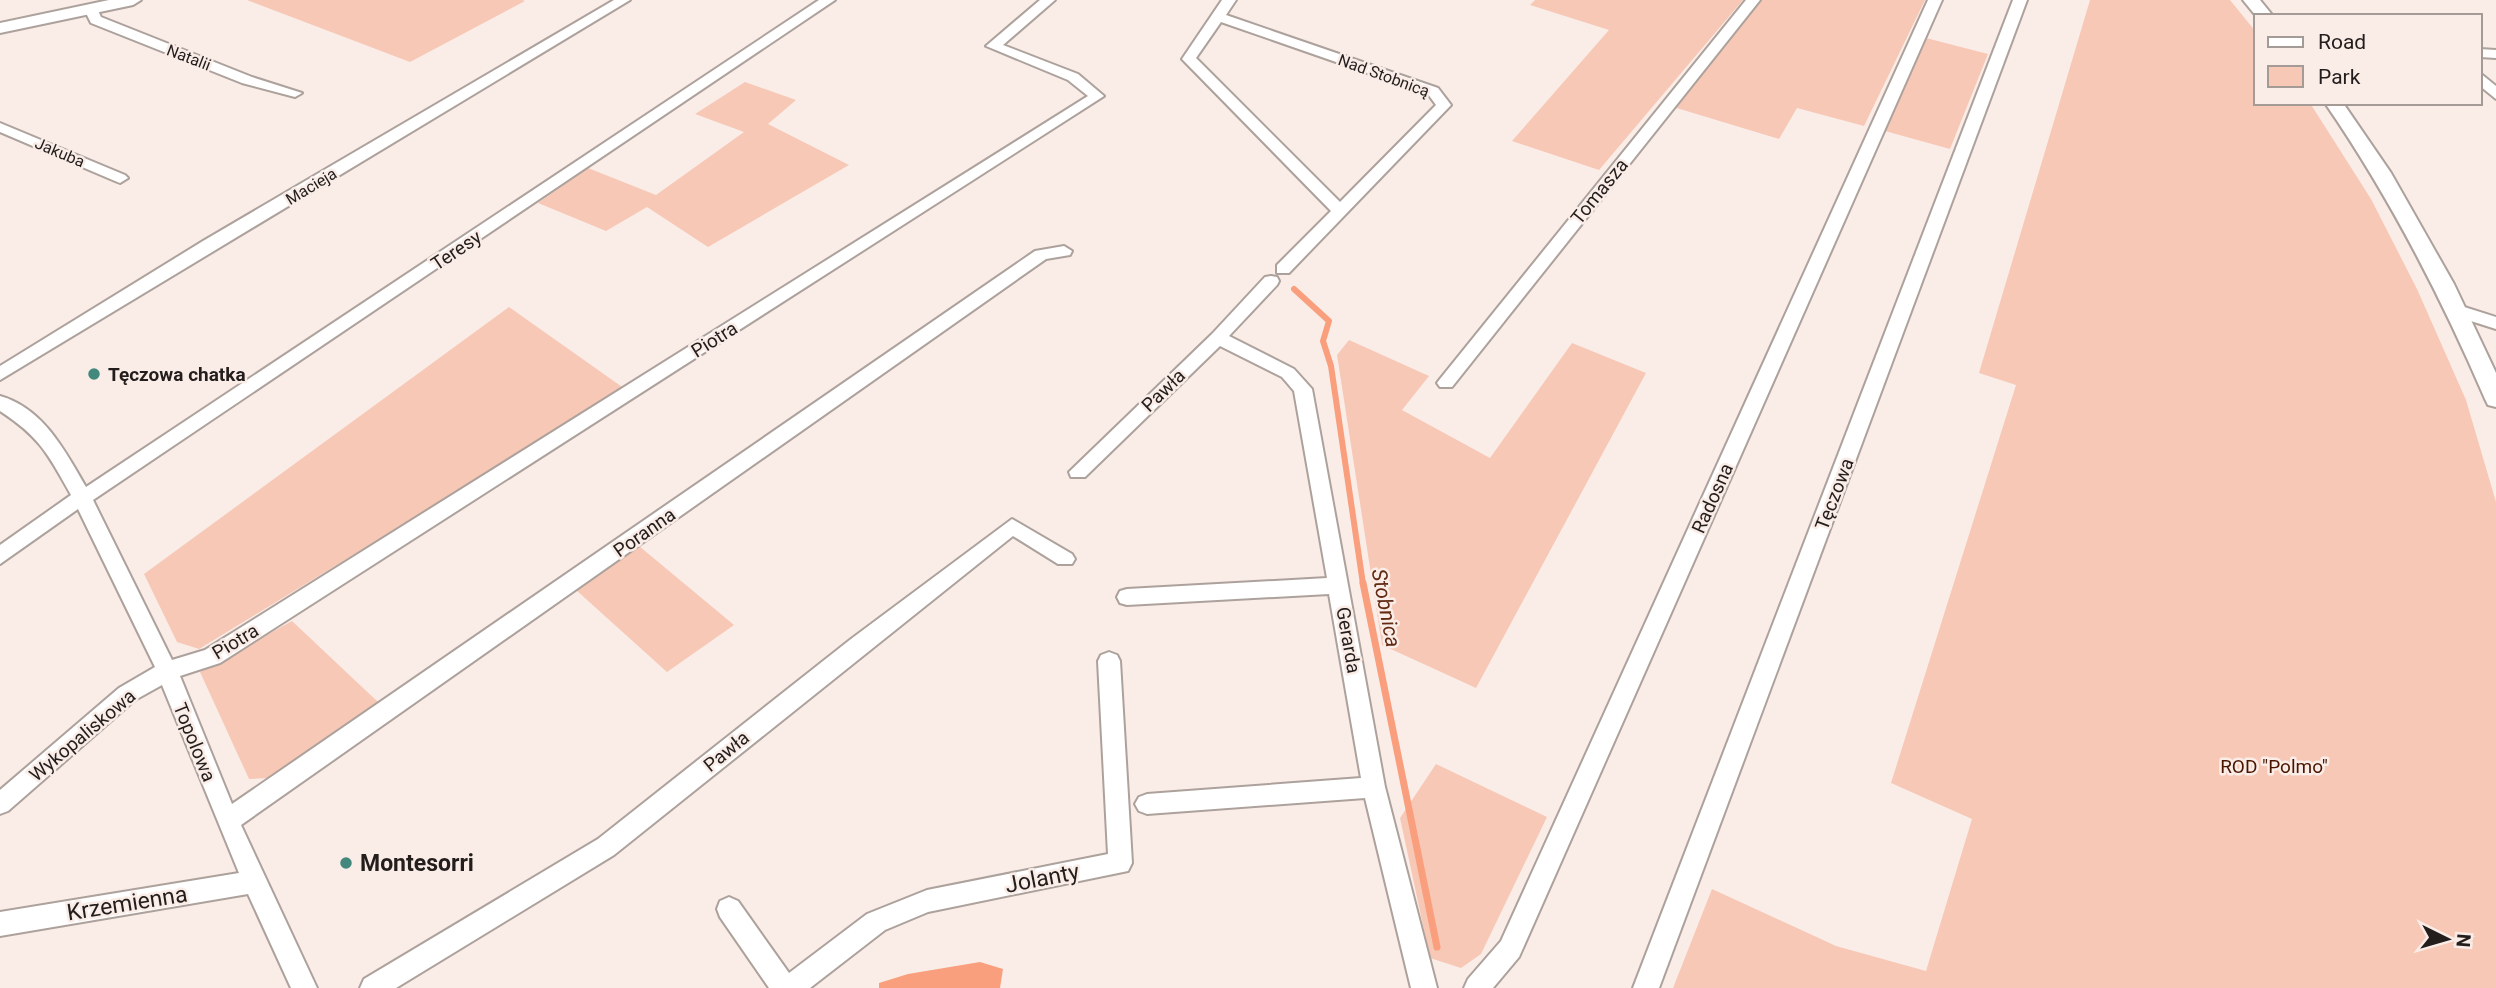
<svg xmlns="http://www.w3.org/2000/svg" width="2496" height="988" font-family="Roboto,sans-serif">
<rect width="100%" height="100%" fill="#faede8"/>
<!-- green -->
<g fill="#f7c8b6">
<path d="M 247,0 L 522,0 L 525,1 L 410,62 Z"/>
<path d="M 1535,0 L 1743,0 L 1599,170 L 1512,141 L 1609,30 L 1530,5 Z"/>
<path d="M 1759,0 L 1925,0 L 1864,126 L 1797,108 L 1779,139 L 1670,106 Z"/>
<path d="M 2090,0 L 2230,0 L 2256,32 L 2256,103 L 2310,103 L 2371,199 L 2417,289 L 2466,400 L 2496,502 L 2496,988 L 1673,988 L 1712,889 L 1836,946 L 1926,971 L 1972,819 L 1891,783 L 2016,385 L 1979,373 Z"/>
<path d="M 1926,38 L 1988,54 L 1950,149 L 1885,131 Z"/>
<path d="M 745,82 L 796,100 L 768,124 L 849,165 L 708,247 L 647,207 L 606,231 L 538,203 L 588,168 L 656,195 L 744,132 L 695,114 Z"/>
<path d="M 509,307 L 625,389 L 199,649 L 177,642 L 144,574 Z"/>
<path d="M 1349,340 L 1429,376 L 1402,410 L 1490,458 L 1572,343 L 1646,373 L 1476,688 L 1382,645 L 1337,355 Z"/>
<path d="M 639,546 L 734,625 L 667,672 L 576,590 Z"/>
<path d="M 292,621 L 378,702 L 268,778 L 249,779 L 200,672 Z"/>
<path d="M 1436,764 L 1547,817 L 1481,954 L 1461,968 L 1430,958 L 1400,818 Z"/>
</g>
<!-- water -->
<path fill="#f99f7d" d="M 980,962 L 1003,969 L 1000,988 L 879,988 L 879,983 L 908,974 Z"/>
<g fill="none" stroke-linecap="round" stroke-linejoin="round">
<!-- stream-far1 -->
<path stroke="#f99f7d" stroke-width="6" d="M 1294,289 L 1329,321 L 1323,341 L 1331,366 L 1363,584"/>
<!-- stream -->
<path stroke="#f99f7d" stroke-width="7" d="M 1363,583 L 1437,947"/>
<defs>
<g id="minor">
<path d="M 614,0 L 630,0 L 0,380 L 0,366 L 203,241 Z"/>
<path d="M 819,0 L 835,0 L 93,500 L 172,660 L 205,650 L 1088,96 L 1068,80 L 986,46 L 1040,0 L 1055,0 L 1003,45 L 1078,74 L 1104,96 L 220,663 L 180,676 L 232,804 L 1035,251 L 1064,246 L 1072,251 L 1070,255 L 1046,259 L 241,825 L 317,988 L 291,988 L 248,894 L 0,936 L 0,912 L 239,873 L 162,685 L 135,700 L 8,811 L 0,814 L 0,790 L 119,688 L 155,667 L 78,509 L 0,564 L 0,545 L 71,495 C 48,454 40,437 0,411 L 0,396 C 43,408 65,451 86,487 Z"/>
<path d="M 1222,0 L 1236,0 L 1226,15 L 1438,88 L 1451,105 L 1289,273 L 1277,273 L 1277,265 L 1331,211 L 1182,59 ZM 1221,22 L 1428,94 L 1436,105 L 1340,202 L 1196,58 Z"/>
<path d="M 1746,0 L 1760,0 L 1452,387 L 1440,387 L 1437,383 L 1440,379 Z"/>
<path d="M 1928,0 L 1942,0 L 1519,957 L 1493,988 L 1464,988 L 1468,979 L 1501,941 Z"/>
<path d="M 2013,0 L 2027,0 L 1659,988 L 1633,988 Z"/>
<path d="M 86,6 L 96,6 L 101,17 L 252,77 L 302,93 L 295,97 L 242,83 L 91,23 L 84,9 Z"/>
<path d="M 2480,49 L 2496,50 L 2496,58 L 2480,57 Z"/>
<path d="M 2480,73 L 2496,86 L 2496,99 L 2480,86 Z"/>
<path d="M 0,123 L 125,175 L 128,178 L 120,183 L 115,181 L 0,132 Z"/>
<path d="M 1271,276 L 1277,277 L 1279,281 L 1277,285 L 1229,336 L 1294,369 L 1312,389 L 1385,787 L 1437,988 L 1411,988 L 1365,798 L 1147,814 L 1139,811 L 1135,804 L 1139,797 L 1147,794 L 1361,778 L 1329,594 L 1127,605 L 1120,603 L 1117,597 L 1120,591 L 1127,589 L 1327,578 L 1294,391 L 1282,377 L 1220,346 L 1085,477 L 1071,477 L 1069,472 L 1212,334 L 1265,277 Z"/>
<path d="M 2458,305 L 2496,317 L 2496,329 L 2452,315 L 2450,311 Z"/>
<path d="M 1012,519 L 1072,554 L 1075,559 L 1072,564 L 1058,564 L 1013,536 L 614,855 L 396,988 L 360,988 L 364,979 L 598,839 L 851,639 Z"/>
<path d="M 1109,652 L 1117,655 L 1120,661 L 1132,863 L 1128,871 L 928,912 L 885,930 L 810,988 L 769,988 L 720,917 L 717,909 L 720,901 L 729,897 L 738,901 L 789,973 L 867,914 L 927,890 L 1108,854 L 1098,661 L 1101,655 Z"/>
</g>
<g id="tertiary">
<path d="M 109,0 L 141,0 L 133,5 L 0,33 L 0,23 Z"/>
<path d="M 2243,0 L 2260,0 L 2273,16 L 2256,16 Z"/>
<path d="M 2325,103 L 2343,103 L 2391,173 L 2454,284 L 2496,373 L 2496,407 L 2488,405 L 2485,399 C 2440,295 2389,196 2325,103 Z"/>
</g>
</defs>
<!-- minor casing -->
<use href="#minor" stroke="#ada19c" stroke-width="4"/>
<!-- tertiary casing -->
<use href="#tertiary" stroke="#ada19c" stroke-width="4"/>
<!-- minor -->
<use href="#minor" fill="#fff" fill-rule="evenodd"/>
<!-- tertiary -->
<use href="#tertiary" fill="#fff" fill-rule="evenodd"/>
</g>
<!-- markers -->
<g fill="#43887d" stroke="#faede8" stroke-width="2.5">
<circle cx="94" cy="374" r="7"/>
<circle cx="346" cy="863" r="7"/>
</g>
<g text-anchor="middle" stroke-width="5" stroke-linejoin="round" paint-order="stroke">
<!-- far-street labels -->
<g font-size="16" fill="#231e1c" stroke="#faede8">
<text transform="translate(189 57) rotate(21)" y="6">Natalii</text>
<text transform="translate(1384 75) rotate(20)" y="6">Nad Stobnicą</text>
<text transform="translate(60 152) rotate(23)" y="6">Jakuba</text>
<text transform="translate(311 186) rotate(-31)" y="6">Macieja</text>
</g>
<!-- street labels -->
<g font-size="19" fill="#231e1c" stroke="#faede8">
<text transform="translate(1599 191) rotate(-51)" y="7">Tomasza</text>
<text transform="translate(456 250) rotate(-34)" y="7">Teresy</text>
<text transform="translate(714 339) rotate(-32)" y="7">Piotra</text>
<text transform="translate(1163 390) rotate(-44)" y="7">Pawła</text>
<text transform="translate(1834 494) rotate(-69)" y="7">Tęczowa</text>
<text transform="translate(1712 498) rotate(-66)" y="7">Radosna</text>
<text transform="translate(644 532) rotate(-35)" y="7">Poranna</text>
<text transform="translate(1349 640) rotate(80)" y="7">Gerarda</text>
<text transform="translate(235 641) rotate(-31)" y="7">Piotra</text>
<text transform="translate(82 735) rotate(-40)" y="7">Wykopaliskowa</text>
<text transform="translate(195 742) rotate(68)" y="7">Topolowa</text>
<text transform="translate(726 751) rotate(-39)" y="7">Pawła</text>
</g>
<!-- poi labels -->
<g font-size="19" font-weight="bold" fill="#231e1c" stroke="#faede8" text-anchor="start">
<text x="108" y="381">Tęczowa chatka</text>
</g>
<!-- park labels -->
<g font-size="19" fill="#4a1500" stroke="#faede8">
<text x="2274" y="773">ROD "Polmo"</text>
</g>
<!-- water labels -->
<g font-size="21" font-style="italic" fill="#622a13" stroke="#faede8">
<text transform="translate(1386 608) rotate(79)" y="7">Stobnica</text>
</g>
<!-- near-poi labels -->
<g font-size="23" font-weight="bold" fill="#231e1c" stroke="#faede8" text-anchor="start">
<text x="360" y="871">Montesorri</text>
</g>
<!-- near-street labels -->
<g font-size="23" fill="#231e1c" stroke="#faede8">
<text transform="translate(1042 878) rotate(-11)" y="8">Jolanty</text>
<text transform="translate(127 903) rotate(-9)" y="8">Krzemienna</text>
</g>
</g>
<!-- legend -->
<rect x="2254" y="14" width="228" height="91" fill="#faede8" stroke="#a49a96" stroke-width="2"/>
<rect x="2268" y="37" width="35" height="10" fill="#ffffff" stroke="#a49a96" stroke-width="2"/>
<text x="2318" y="49" font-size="21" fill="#231e1c">Road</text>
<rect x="2268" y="66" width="35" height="21" fill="#f7c8b6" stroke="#a49a96" stroke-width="2"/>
<text x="2318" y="84" font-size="21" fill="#231e1c">Park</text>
<!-- north arrow -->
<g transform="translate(2447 939) rotate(95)" stroke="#faede8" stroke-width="5" paint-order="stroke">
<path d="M0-5L12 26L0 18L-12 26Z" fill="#231e1c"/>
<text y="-10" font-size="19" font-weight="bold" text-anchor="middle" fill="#231e1c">N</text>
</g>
</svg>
